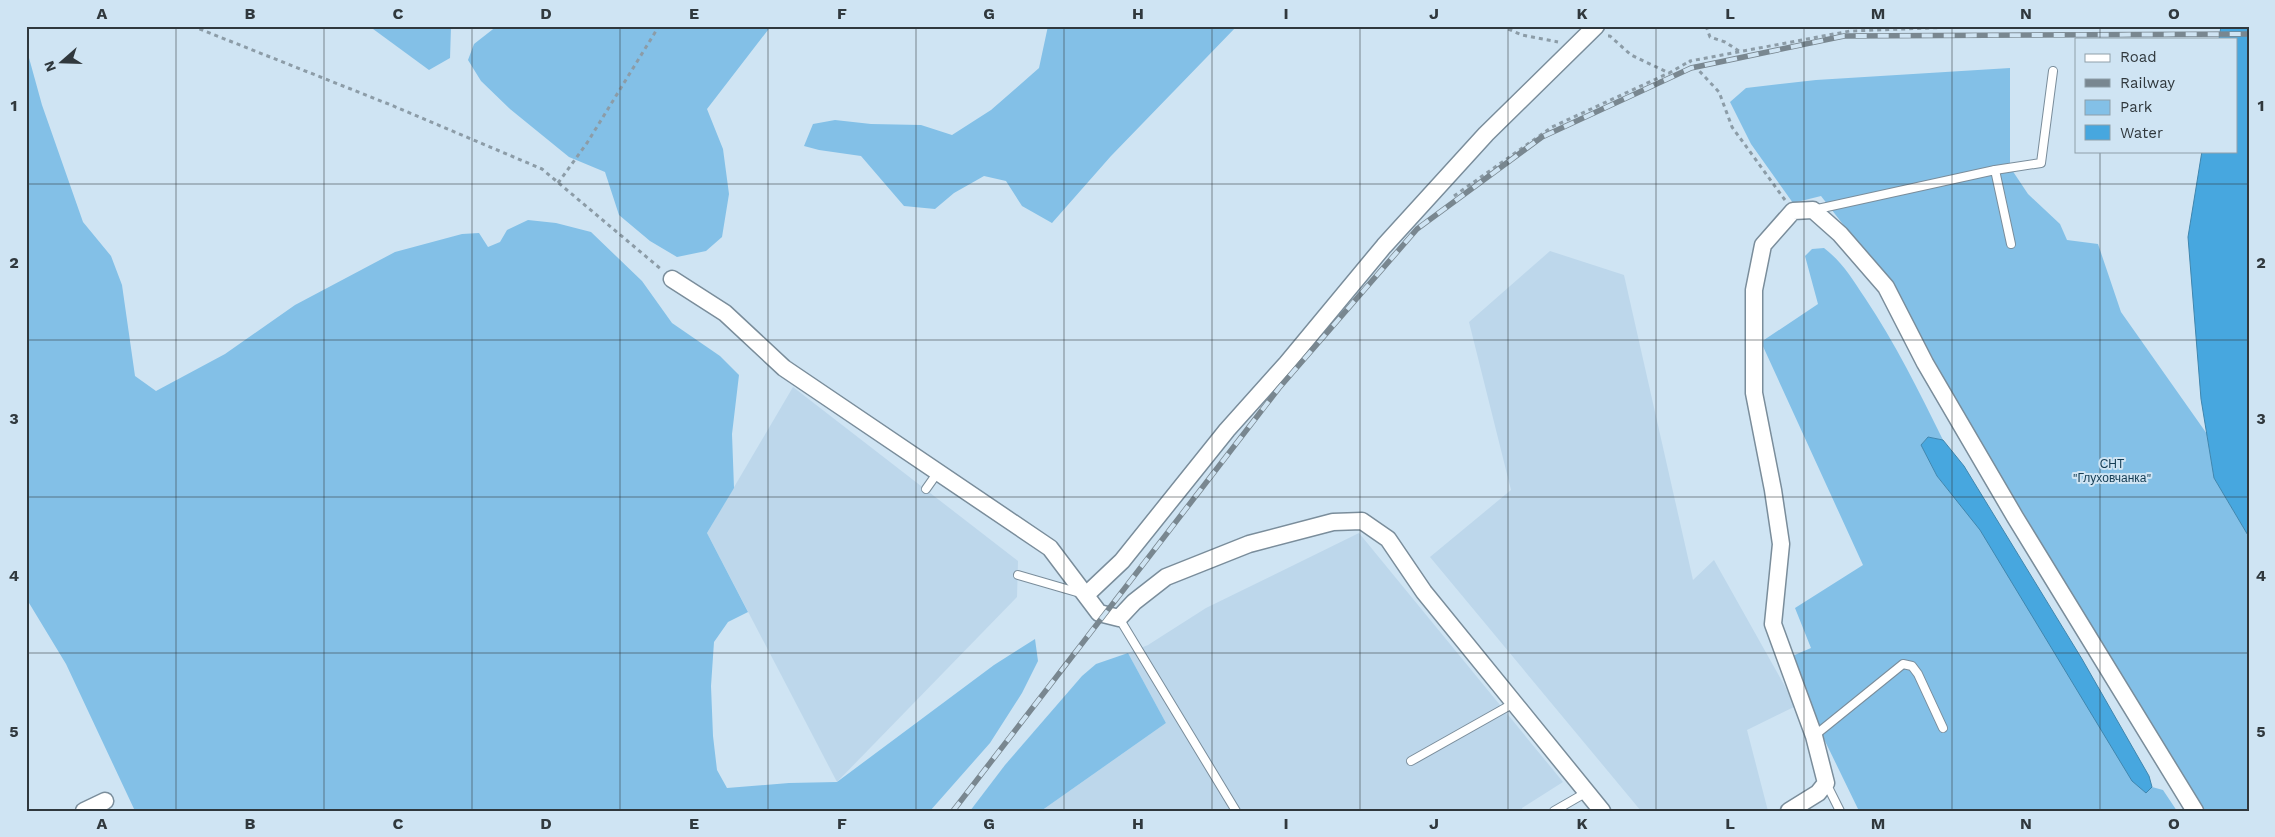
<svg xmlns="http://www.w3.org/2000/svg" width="2275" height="837" font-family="'Work Sans',sans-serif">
<rect width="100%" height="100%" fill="#cfe4f3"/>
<!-- built -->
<g fill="#bdd7eb">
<path d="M 1550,251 L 1624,275 L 1693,580 L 1714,560 L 1796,706 L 1747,730 L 1768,811 L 1641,811 L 1430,557 L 1511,490 L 1469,322 Z"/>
<path d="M 793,387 L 1018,561 L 1017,597 L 837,782 L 707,533 Z"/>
<path d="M 1359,533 L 1563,782 L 1522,808 L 1523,811 L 1041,811 L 1166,723 L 1128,653 L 1148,645 L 1206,608 Z"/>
</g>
<!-- green -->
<g fill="#83c0e7">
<path d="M 369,26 L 451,26 L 450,58 L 429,70 Z"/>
<path d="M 497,26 L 771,26 L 707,109 L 723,149 L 729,194 L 722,237 L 706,251 L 677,257 L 650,241 L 619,215 L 605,172 L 569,157 L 510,109 L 481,81 L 468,60 L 474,44 Z"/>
<path d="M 1048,26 L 1237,26 L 1111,156 L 1052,223 L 1022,206 L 1006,181 L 984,176 L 954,193 L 935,209 L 904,206 L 861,156 L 819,150 L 804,146 L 813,124 L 835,120 L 871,124 L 921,125 L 952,135 L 991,110 L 1039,68 Z"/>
<path d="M 26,47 L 42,105 L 83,222 L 111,256 L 122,285 L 135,376 L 156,391 L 225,354 L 295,305 L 395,252 L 462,234 L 479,233 L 488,247 L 500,242 L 507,230 L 528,220 L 556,223 L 591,232 L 642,281 L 672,323 L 720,356 L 739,375 L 732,434 L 734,488 L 707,533 L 748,612 L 728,622 L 714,642 L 711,686 L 713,736 L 717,770 L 727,788 L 789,783 L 837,782 L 994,665 L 1035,639 L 1038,661 L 1022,693 L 990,743 L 930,811 L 135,811 L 66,664 L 26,598 Z"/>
<path d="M 2010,68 L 2010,167 L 2028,194 L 2060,224 L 2067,240 L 2098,244 L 2121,312 L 2207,434 L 2214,478 L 2249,537 L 2249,811 L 2202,811 L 1967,419 L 1897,294 L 1821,196 L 1793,203 L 1751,144 L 1730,102 L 1746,88 L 1816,80 Z"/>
<path d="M 1824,248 C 1843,263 1851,277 1865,298 C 1895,343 1919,391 1943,440 L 1928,437 L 1921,445 L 1937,476 L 1980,529 L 2146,793 L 2152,787 L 2163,790 L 2177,811 L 1859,811 L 1824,739 L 1790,657 L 1811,648 L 1795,608 L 1863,565 L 1761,342 L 1818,304 L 1805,256 L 1812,249 Z"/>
<path d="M 1128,653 L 1166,723 L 1041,811 L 970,811 L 1005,765 L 1082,676 L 1096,664 Z"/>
</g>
<!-- water -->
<g fill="#47a7df" stroke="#4086ae">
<path d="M 2221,26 L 2249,26 L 2249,537 L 2214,478 L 2201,399 L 2188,237 L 2202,151 L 2236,151 L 2236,39 L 2219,39 Z"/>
<path d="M 1928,437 L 1943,440 L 1964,466 L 2082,659 L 2149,776 L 2152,787 L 2146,793 L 2132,781 L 1980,530 L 1937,476 L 1921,445 Z"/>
</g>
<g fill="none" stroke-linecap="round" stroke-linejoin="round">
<defs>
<g id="lane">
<path d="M 1995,170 L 2041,163 L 2053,71"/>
<path d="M 1813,210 L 1995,170 L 2011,244"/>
<path d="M 926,489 L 938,472"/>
<path d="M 1018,575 L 1080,593"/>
<path d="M 1119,618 L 1236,811"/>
<path d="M 1814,736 L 1903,664 L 1912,666 L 1918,674 L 1943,728"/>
<path d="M 1411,761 L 1514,703"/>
<path d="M 1826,783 L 1840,811"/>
<path d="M 1554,811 L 1587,792"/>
</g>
<g id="street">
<path d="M 672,279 L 725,313 L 784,368 L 1050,548 L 1099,613 L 1119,618 L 1134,602 L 1166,577 L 1249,544 L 1333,522 L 1362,521 L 1388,539 L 1424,592 L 1602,811"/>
<path d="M 1086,595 L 1122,561 L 1227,430 L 1287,363 L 1384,246 L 1486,134 L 1596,26"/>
<path d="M 84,811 L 105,801"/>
<path d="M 1789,811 L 1818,793 L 1826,783 L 1814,736 L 1773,624 L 1781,544 L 1773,490 L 1754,393 L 1754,290 L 1763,245 L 1793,211 L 1813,210 L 1840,234 L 1886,287 L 1925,363 L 2015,517 L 2195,811"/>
</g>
</defs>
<!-- lane casing -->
<use href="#lane" stroke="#7a8d9b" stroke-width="10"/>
<!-- street casing -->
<use href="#street" stroke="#7a8d9b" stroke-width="19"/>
<!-- path -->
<g stroke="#8c9ca7" stroke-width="3" stroke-dasharray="4 4" stroke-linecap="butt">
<path d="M 192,26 L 391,105 L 542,169 L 662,270"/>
<path d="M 1501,26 L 1522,35 L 1558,42"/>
<path d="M 1706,26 L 1710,37 L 1725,42 L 1739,51"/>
<path d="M 1608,36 L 1610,36 L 1631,55 L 1669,73 L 1690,61"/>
<path d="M 558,183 L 587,143 L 659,26"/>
<path d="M 1454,196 L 1552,127 L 1669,73"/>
<path d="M 1785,200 L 1732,127 L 1719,92 L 1690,61 L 1850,31 L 1981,26"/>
</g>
<!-- lane -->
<use href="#lane" stroke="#fff" stroke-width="8"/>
<!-- street -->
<use href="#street" stroke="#fff" stroke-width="16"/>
<defs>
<path id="rail" d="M 953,811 L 1279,388 L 1417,229 L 1542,137 L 1691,68 L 1844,36 L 2249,34"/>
</defs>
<!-- rail casing -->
<use href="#rail" stroke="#798790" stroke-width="5.5"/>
<!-- rail -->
<use href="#rail" stroke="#cfe4f3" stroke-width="4" stroke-dasharray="11" stroke-linecap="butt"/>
</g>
<!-- grid -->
<path fill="none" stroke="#30383d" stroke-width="1" stroke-opacity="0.55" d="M 176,26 L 176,811M 324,26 L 324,811M 472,26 L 472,811M 620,26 L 620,811M 768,26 L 768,811M 916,26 L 916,811M 1064,26 L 1064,811M 1212,26 L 1212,811M 1360,26 L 1360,811M 1508,26 L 1508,811M 1656,26 L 1656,811M 1804,26 L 1804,811M 1952,26 L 1952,811M 2100,26 L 2100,39M 2100,151 L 2100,811M 26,184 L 2249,184M 26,340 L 2249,340M 26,497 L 2249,497M 26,653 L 2249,653"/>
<g text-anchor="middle" stroke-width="4" stroke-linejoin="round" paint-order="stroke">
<!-- park labels -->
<g font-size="12" fill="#143c53" stroke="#cfe4f3">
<text x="2112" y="468">СНТ<tspan x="2112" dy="14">"Глуховчанка"</tspan></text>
</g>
</g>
<!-- border -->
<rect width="2275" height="837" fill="none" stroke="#cfe4f3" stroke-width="55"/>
<!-- legend -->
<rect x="2075" y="38" width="162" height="115" fill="#cfe4f3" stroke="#8f9faa"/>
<rect x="2085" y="54" width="25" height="8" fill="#ffffff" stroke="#8f9faa"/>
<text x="2120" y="62" font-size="15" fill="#30383d">Road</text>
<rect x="2085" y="79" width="25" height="8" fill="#798790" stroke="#8f9faa"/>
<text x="2120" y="88" font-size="15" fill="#30383d">Railway</text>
<rect x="2085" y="100" width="25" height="15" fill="#83c0e7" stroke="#8f9faa"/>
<text x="2120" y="112" font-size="15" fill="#30383d">Park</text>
<rect x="2085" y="125" width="25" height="15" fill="#47a7df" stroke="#8f9faa"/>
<text x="2120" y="138" font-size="15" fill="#30383d">Water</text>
<!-- north arrow -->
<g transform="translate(62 62) rotate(250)" stroke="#cfe4f3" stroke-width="4" paint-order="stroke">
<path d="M0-4L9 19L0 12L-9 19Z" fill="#30383d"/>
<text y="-8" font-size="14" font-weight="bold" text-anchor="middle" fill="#30383d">N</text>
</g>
<rect x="28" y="28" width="2220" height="782" fill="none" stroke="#30383d" stroke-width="2"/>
<g font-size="16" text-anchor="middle" font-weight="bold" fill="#30383d">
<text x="102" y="19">A</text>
<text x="250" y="19">B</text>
<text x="398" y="19">C</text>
<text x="546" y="19">D</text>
<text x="694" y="19">E</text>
<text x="842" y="19">F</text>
<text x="989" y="19">G</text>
<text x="1138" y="19">H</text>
<text x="1286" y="19">I</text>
<text x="1434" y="19">J</text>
<text x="1582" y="19">K</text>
<text x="1730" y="19">L</text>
<text x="1878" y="19">M</text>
<text x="2026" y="19">N</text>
<text x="2174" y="19">O</text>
<text x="14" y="111">1</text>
<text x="2261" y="111">1</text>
<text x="14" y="268">2</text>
<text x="2261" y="268">2</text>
<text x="14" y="424">3</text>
<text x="2261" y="424">3</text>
<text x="14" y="581">4</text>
<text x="2261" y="581">4</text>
<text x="14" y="737">5</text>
<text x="2261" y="737">5</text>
<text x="102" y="829">A</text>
<text x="250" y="829">B</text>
<text x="398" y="829">C</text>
<text x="546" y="829">D</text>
<text x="694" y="829">E</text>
<text x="842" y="829">F</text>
<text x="989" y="829">G</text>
<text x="1138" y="829">H</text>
<text x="1286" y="829">I</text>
<text x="1434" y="829">J</text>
<text x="1582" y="829">K</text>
<text x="1730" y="829">L</text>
<text x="1878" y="829">M</text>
<text x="2026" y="829">N</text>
<text x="2174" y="829">O</text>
</g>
</svg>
